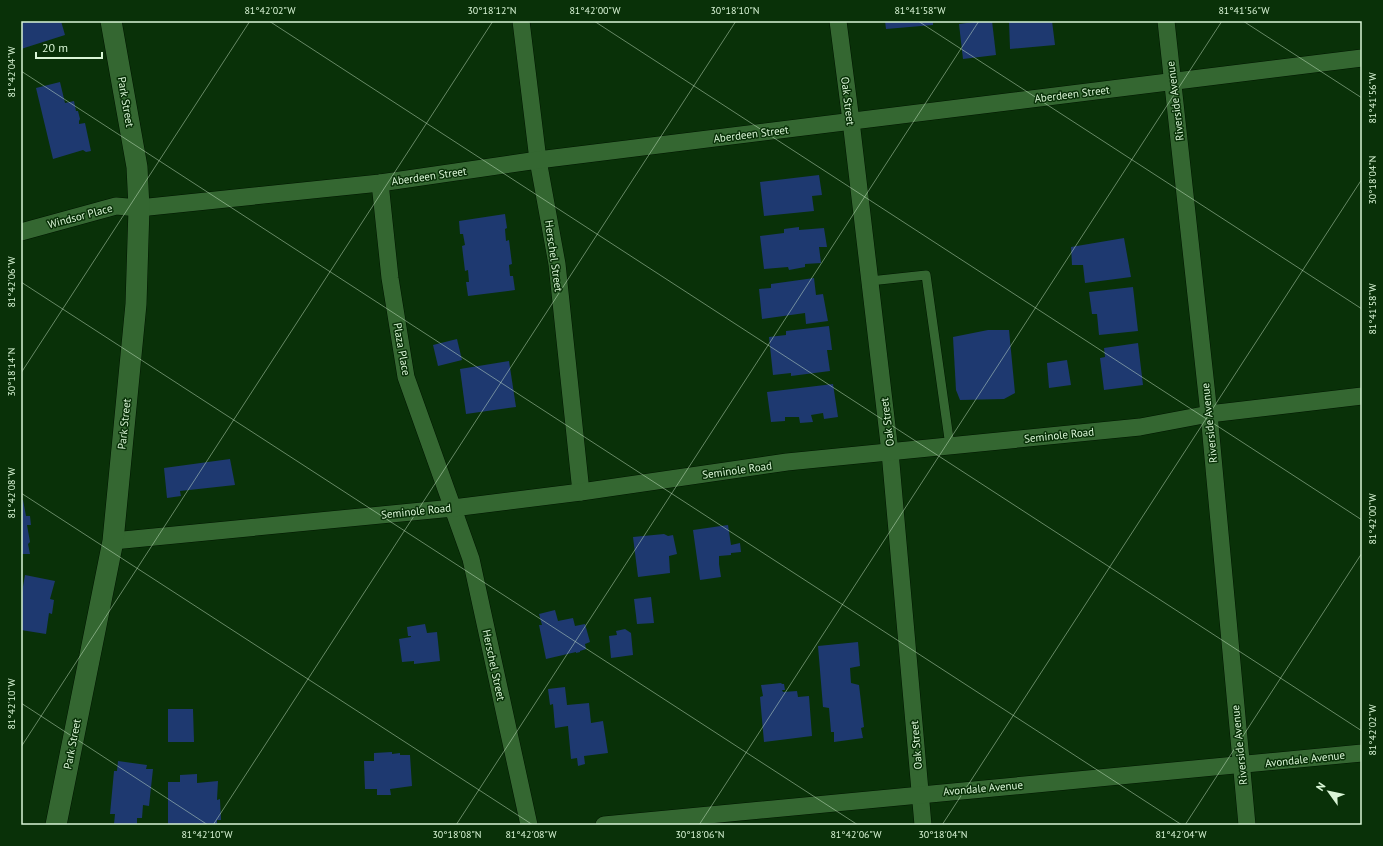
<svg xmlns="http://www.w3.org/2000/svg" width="1383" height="846" font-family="'PT Sans',sans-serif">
<rect width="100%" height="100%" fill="#093108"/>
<!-- building -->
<g fill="#1e3970">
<path d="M 21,21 L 61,21 L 65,35 L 21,49 Z"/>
<path d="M 885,21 L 933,21 L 933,25 L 886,29 Z"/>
<path d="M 981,21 L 992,21 L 996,55 L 963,59 L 959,24 Z"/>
<path d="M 1009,21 L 1052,21 L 1055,45 L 1010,49 Z"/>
<path d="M 60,82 L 65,103 L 74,101 L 76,111 L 78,111 L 80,119 L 79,121 L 79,124 L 85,123 L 91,151 L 86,152 L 83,150 L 53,159 L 36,88 Z"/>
<path d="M 819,175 L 822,195 L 812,196 L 814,211 L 764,216 L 760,182 Z"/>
<path d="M 505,214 L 507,228 L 505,229 L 506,241 L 509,240 L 512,264 L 509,265 L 510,276 L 513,276 L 515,290 L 468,296 L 466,282 L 469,282 L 468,270 L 465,271 L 462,246 L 465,245 L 463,234 L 460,234 L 459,221 Z"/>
<path d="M 799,227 L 799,230 L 824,228 L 827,247 L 819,247 L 821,263 L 805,264 L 805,267 L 789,270 L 788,267 L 764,269 L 760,236 L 784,233 L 784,229 Z"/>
<path d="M 1124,238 L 1131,277 L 1085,283 L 1083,265 L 1072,265 L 1071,247 Z"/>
<path d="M 814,278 L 816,295 L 823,294 L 828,321 L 806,324 L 805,313 L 762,319 L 759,289 L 771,288 L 771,284 Z"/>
<path d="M 1133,287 L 1138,331 L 1099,335 L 1097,314 L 1092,314 L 1089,292 Z"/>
<path d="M 829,326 L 832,350 L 827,350 L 830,371 L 791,376 L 791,373 L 773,375 L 769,337 L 786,335 L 786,331 Z"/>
<path d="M 988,330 L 1009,330 L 1015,393 L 1004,399 L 960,400 L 956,390 L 953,337 Z"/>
<path d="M 457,339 L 462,360 L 438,366 L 433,345 Z"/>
<path d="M 1138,343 L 1143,385 L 1104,390 L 1100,358 L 1105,357 L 1104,348 Z"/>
<path d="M 1067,360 L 1071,385 L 1049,388 L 1047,363 Z"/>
<path d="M 509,361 L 516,407 L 466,414 L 460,369 Z"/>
<path d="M 833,384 L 838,417 L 824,419 L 823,413 L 811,415 L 813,422 L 800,423 L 799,417 L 785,417 L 785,421 L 771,422 L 767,392 Z"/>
<path d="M 230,459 L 235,485 L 180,491 L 181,496 L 167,498 L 164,468 Z"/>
<path d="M 21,500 L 23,500 L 26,516 L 30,516 L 31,525 L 27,525 L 30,542 L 28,544 L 30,554 L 21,554 Z"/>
<path d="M 728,525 L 731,545 L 740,543 L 741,552 L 731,553 L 731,555 L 719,556 L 719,564 L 721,577 L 700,580 L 693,530 Z"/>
<path d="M 664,534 L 668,536 L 673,535 L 677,554 L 669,556 L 670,573 L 638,577 L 633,537 Z"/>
<path d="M 25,575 L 55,581 L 50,599 L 54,600 L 52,614 L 49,613 L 46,634 L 21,630 L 21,598 Z"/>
<path d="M 651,597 L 654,623 L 637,624 L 634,599 Z"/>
<path d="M 555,610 L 558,621 L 573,618 L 575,626 L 585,624 L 590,642 L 585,644 L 586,649 L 580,651 L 580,652 L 576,653 L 576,652 L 546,659 L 539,625 L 542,625 L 539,614 Z"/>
<path d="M 425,624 L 427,633 L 437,632 L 440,661 L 414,664 L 414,661 L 402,662 L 399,639 L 411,637 L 411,636 L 408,636 L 407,627 Z"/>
<path d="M 625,629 L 631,633 L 633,655 L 611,658 L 609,636 L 617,635 L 616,631 Z"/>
<path d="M 858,642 L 860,666 L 850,668 L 851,683 L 859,685 L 864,727 L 861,728 L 863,738 L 834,742 L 834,732 L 831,732 L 829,708 L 823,707 L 818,646 Z"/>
<path d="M 781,683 L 782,684 L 784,684 L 785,690 L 782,690 L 783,692 L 797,691 L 798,697 L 809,696 L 812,736 L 764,742 L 760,697 L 763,696 L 761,685 Z"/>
<path d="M 565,687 L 567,705 L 589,703 L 591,723 L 603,721 L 608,753 L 584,756 L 585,764 L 578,766 L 577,758 L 571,759 L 568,726 L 555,728 L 553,704 L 550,705 L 548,689 Z"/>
<path d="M 168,709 L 193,709 L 194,742 L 168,742 Z"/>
<path d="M 392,752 L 392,754 L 400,753 L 400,755 L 410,755 L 412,786 L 390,789 L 391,795 L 377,795 L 377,789 L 365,789 L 364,761 L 374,761 L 374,753 Z"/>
<path d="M 118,761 L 147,765 L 146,769 L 153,769 L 149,806 L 143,805 L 142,818 L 137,818 L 137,825 L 114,824 L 115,814 L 110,814 L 114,771 L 117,771 Z"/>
<path d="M 197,774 L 197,783 L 218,781 L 217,800 L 220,799 L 221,820 L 217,820 L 217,825 L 168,825 L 168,782 L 180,782 L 180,775 Z"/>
</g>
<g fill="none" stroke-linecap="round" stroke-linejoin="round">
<defs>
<path id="service" d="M 870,281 L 926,275 L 950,446"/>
<g id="minor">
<path d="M 521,21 L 538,160 L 557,264 L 581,492"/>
<path d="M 838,21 L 851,121 L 890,452 L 923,825"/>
<path d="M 1166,21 L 1209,414 L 1247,825"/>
<path d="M 380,183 L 390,278 L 406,377 L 471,559 L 529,825"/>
<path d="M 21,232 L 116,206 L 139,208 L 380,183 L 538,160 L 1362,58"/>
<path d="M 113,541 L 453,508 L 581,492 L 787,462 L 1140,427 L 1209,414 L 1362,396"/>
<path d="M 604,825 L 1362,753"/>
</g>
<path id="tertiary" d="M 56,825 L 113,541 L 136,304 L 139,208 L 137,167 L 111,21"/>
</defs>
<!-- service casing -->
<use href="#service" stroke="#001600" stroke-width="10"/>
<!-- minor casing -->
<use href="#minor" stroke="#001600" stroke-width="18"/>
<!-- tertiary casing -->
<use href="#tertiary" stroke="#001600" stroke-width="22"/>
<!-- service -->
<use href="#service" stroke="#346731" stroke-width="9"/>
<!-- minor -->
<use href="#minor" stroke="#346731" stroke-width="17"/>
<!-- tertiary -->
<use href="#tertiary" stroke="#346731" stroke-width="21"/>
</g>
<!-- ticks -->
<path fill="none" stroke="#d9f5d6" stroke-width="1" stroke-opacity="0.45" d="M 269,21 L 1362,731M 594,21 L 1362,520M 918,21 L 1362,309M 1243,21 L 1362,98M 21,71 L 1182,825M 21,282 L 858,825M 21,373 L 250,21M 21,493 L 533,825M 21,703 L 208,825M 21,747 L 493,21M 213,825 L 736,21M 456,825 L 979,21M 699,825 L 1222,21M 942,825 L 1362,179M 1185,825 L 1362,553"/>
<g text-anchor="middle" stroke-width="3" stroke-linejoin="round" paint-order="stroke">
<!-- street labels -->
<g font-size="11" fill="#d9f5d6" stroke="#093108">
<text transform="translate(1072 94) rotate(-7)" y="4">Aberdeen Street</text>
<text transform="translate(848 101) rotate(83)" y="4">Oak Street</text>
<text transform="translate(1175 101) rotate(-97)" y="4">Riverside Avenue</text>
<text transform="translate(126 102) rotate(80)" y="4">Park Street</text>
<text transform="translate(751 134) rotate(-7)" y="4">Aberdeen Street</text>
<text transform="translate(429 176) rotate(-8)" y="4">Aberdeen Street</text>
<text transform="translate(80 216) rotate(-15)" y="4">Windsor Place</text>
<text transform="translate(554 256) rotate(82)" y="4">Herschel Street</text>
<text transform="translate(402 349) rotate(80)" y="4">Plaza Place</text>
<text transform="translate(887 422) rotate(-97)" y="4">Oak Street</text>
<text transform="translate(1209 423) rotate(-96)" y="4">Riverside Avenue</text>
<text transform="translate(124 424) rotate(-84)" y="4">Park Street</text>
<text transform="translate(1059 435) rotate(-6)" y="4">Seminole Road</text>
<text transform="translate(737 470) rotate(-8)" y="4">Seminole Road</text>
<text transform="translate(416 511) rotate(-6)" y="4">Seminole Road</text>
<text transform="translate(494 665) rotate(78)" y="4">Herschel Street</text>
<text transform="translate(72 744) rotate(-79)" y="4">Park Street</text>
<text transform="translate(916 745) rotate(-95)" y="4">Oak Street</text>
<text transform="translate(1239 745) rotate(-96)" y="4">Riverside Avenue</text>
<text transform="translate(1305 759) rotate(-6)" y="4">Avondale Avenue</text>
<text transform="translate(983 788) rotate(-5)" y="4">Avondale Avenue</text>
</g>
</g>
<!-- border -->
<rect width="1383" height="846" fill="none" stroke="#093108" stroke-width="44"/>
<!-- north arrow -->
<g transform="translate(1329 792) rotate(303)" stroke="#093108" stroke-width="3" paint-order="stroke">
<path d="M0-3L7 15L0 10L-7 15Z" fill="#d9f5d6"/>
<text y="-6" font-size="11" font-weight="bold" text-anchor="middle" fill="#d9f5d6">N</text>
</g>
<!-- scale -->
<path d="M36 52v6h66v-6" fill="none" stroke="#d9f5d6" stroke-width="2"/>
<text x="42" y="52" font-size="12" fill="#d9f5d6" stroke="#093108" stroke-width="3" paint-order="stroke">20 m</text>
<rect x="22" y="22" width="1339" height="802" fill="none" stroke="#d9f5d6" stroke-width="1.5"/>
<g font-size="10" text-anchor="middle" fill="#d9f5d6">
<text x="270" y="14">81°42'02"W</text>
<text x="492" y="14">30°18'12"N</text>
<text x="595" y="14">81°42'00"W</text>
<text x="735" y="14">30°18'10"N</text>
<text x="920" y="14">81°41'58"W</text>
<text x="1244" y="14">81°41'56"W</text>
<text transform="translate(11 72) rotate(-90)" y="4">81°42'04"W</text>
<text transform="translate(1372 98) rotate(-90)" y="4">81°41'56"W</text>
<text transform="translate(1372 180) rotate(-90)" y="4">30°18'04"N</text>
<text transform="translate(11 282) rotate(-90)" y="4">81°42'06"W</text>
<text transform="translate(1372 309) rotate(-90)" y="4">81°41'58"W</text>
<text transform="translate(11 372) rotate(-90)" y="4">30°18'14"N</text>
<text transform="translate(11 493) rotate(-90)" y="4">81°42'08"W</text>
<text transform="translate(1372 519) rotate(-90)" y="4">81°42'00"W</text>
<text transform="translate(11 704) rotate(-90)" y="4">81°42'10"W</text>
<text transform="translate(1372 730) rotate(-90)" y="4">81°42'02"W</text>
<text x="207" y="838">81°42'10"W</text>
<text x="457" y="838">30°18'08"N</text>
<text x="531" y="838">81°42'08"W</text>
<text x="700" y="838">30°18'06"N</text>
<text x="856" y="838">81°42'06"W</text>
<text x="943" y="838">30°18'04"N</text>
<text x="1181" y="838">81°42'04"W</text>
</g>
</svg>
